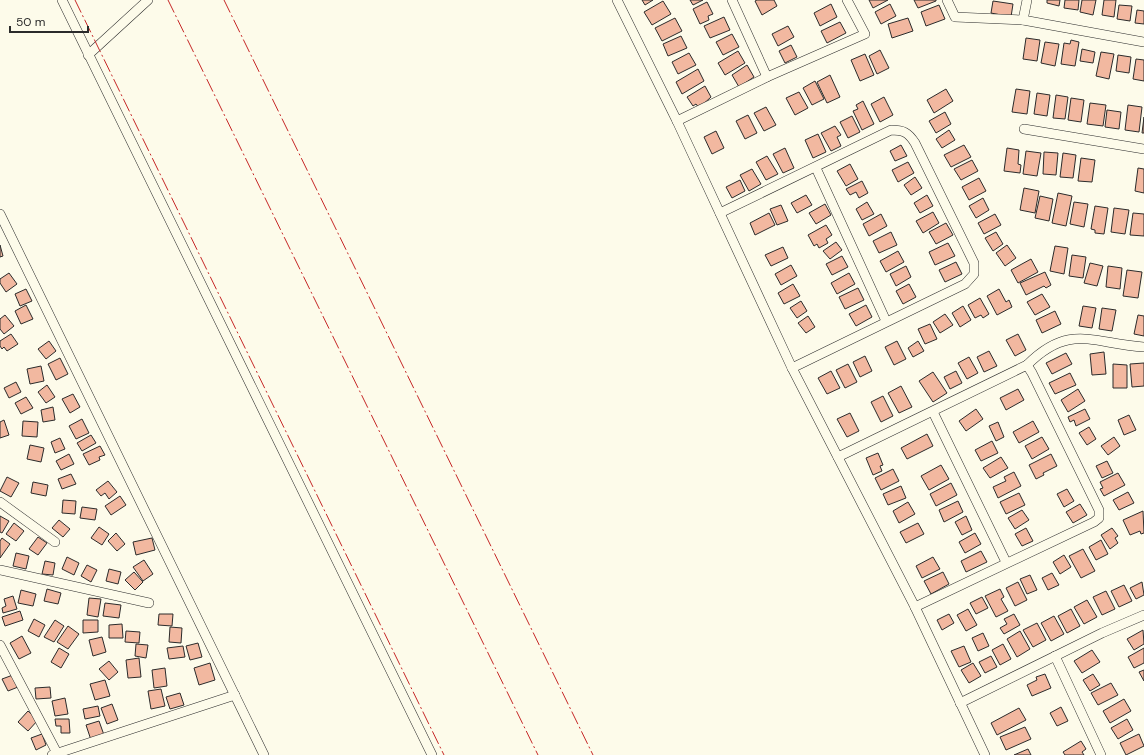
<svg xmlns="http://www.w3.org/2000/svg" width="1144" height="755" font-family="'DM Sans',sans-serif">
<rect width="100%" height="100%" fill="#fdfbea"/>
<!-- building -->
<g fill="#f2b8a0" stroke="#2b2b2b">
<path d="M 642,0 L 653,0 L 645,5 Z"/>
<path d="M 690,0 L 703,0 L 693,5 Z"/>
<path d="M 757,0 L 774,0 L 777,6 L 762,15 L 755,1 Z"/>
<path d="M 869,0 L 888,0 L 873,8 Z"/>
<path d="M 914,0 L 936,0 L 936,1 L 918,8 Z"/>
<path d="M 1047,0 L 1060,0 L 1059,6 L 1047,3 Z"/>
<path d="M 1065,0 L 1079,0 L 1078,10 L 1064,8 Z"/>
<path d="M 1082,0 L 1096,0 L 1093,15 L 1080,12 Z"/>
<path d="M 1104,0 L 1116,0 L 1114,17 L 1102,15 Z"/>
<path d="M 663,1 L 671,14 L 652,25 L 644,12 Z"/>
<path d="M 993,1 L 1013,4 L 1011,17 L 991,13 Z"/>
<path d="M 707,2 L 713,14 L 708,16 L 709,20 L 700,24 L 693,9 Z"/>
<path d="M 831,4 L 837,17 L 820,26 L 814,13 Z"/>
<path d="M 890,4 L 896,16 L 881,24 L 875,12 Z"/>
<path d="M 939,5 L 945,19 L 926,26 L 921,12 Z"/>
<path d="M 1119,5 L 1132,6 L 1130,21 L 1117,19 Z"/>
<path d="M 1137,10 L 1144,11 L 1144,24 L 1135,23 Z"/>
<path d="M 724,17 L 730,30 L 710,38 L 704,26 Z"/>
<path d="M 675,18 L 682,31 L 662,41 L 655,28 Z"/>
<path d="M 908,18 L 913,31 L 892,38 L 888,24 Z"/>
<path d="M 840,22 L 846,33 L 827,43 L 821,31 Z"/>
<path d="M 788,26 L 794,37 L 778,46 L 772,34 Z"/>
<path d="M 732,34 L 739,47 L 723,55 L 716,42 Z"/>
<path d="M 681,36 L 687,48 L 668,56 L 663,44 Z"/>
<path d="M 1026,38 L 1040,40 L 1037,61 L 1023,59 Z"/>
<path d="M 1071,40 L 1079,42 L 1075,66 L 1061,64 L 1064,43 L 1070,44 Z"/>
<path d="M 1045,42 L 1059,44 L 1055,66 L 1041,63 Z"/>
<path d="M 791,45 L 797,57 L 785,63 L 779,51 Z"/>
<path d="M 1082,49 L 1095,52 L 1093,63 L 1080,61 Z"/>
<path d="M 880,50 L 889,68 L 877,74 L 869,56 Z"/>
<path d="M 738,51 L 745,63 L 725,75 L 718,63 Z"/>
<path d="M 1101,52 L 1114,54 L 1109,79 L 1096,76 Z"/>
<path d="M 689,53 L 696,65 L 678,74 L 672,62 Z"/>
<path d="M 865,54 L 874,75 L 860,81 L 851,60 Z"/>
<path d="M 1118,55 L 1131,57 L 1129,73 L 1116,71 Z"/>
<path d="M 1136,59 L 1144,60 L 1144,81 L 1133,79 Z"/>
<path d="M 747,65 L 754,77 L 739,87 L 732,75 Z"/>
<path d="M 698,69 L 704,81 L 682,94 L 676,82 Z"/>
<path d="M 830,75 L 840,97 L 827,103 L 817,82 Z"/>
<path d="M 815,81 L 824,99 L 812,105 L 803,88 Z"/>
<path d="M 705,86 L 711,97 L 699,108 L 696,104 L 693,106 L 687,97 Z"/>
<path d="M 946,89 L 953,101 L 934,113 L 927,100 Z"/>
<path d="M 1016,89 L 1030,91 L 1027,114 L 1012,112 Z"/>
<path d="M 799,92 L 808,108 L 795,115 L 786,98 Z"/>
<path d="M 1037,93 L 1050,95 L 1047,116 L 1034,114 Z"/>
<path d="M 1056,95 L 1068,97 L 1065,119 L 1053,118 Z"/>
<path d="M 884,97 L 893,115 L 880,122 L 871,104 Z"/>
<path d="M 1071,98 L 1084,100 L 1081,122 L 1068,120 Z"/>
<path d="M 863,101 L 874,124 L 862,130 L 853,111 L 858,109 L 856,105 Z"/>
<path d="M 1090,103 L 1106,105 L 1103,126 L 1087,124 Z"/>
<path d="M 1128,105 L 1142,107 L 1139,132 L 1125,130 Z"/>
<path d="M 766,107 L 776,125 L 764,131 L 754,113 Z"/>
<path d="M 1107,110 L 1121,112 L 1119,129 L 1105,127 Z"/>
<path d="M 945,112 L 951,124 L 936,133 L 929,121 Z"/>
<path d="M 748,115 L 757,133 L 745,139 L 736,121 Z"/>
<path d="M 852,116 L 860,132 L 848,138 L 840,122 Z"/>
<path d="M 1144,117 L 1144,133 L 1142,133 Z"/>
<path d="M 835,126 L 841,135 L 837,137 L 841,146 L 831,151 L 821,133 Z"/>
<path d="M 949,130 L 955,140 L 942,148 L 936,139 Z"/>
<path d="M 716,131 L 724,148 L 712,154 L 704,137 Z"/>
<path d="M 818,134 L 826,152 L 813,158 L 805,140 Z"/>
<path d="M 901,145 L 907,156 L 895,161 L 890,151 Z"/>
<path d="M 964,145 L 971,157 L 951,167 L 944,155 Z"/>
<path d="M 785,148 L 794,168 L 783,173 L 773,154 Z"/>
<path d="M 1007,148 L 1019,150 L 1018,164 L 1021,165 L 1020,173 L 1004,171 Z"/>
<path d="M 1026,151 L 1041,153 L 1037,176 L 1023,174 Z"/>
<path d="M 1044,152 L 1058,153 L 1056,175 L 1043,174 Z"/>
<path d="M 1063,153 L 1076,155 L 1073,178 L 1060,177 Z"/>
<path d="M 767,156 L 778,174 L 766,180 L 756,162 Z"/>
<path d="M 1081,158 L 1095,160 L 1092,182 L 1078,181 Z"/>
<path d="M 972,160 L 978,171 L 961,180 L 954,169 Z"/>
<path d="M 908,162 L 914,173 L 898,182 L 892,170 Z"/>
<path d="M 850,164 L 858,179 L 846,186 L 837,171 Z"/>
<path d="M 1138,168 L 1144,169 L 1144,193 L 1135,191 Z"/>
<path d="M 752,169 L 761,184 L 749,191 L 740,175 Z"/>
<path d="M 915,177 L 922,188 L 911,195 L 904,185 Z"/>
<path d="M 979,178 L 986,191 L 969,200 L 962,187 Z"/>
<path d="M 740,180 L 745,191 L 732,198 L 726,187 Z"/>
<path d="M 862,181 L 868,193 L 859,198 L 856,192 L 850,195 L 846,189 Z"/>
<path d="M 1024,188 L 1039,191 L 1035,213 L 1020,210 Z"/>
<path d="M 1058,193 L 1072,196 L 1066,226 L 1052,223 Z"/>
<path d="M 806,195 L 812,205 L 797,213 L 791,203 Z"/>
<path d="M 927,195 L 933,206 L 920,213 L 914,203 Z"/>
<path d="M 1040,196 L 1053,199 L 1049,221 L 1035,218 Z"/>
<path d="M 983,198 L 989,210 L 976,218 L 969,206 Z"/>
<path d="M 867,202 L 874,214 L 862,220 L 856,209 Z"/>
<path d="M 1074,202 L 1088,204 L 1084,227 L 1070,224 Z"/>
<path d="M 825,204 L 831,215 L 816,224 L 809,213 Z"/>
<path d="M 781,205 L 788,221 L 777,225 L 770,209 Z"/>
<path d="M 1095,206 L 1108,208 L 1104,234 L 1095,233 L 1095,230 L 1091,229 Z"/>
<path d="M 1114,208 L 1129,210 L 1125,234 L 1111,232 Z"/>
<path d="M 933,212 L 939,223 L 923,233 L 916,221 Z"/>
<path d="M 769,213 L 775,225 L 755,235 L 750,223 Z"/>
<path d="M 1133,213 L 1144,214 L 1144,236 L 1130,235 Z"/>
<path d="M 881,214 L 887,226 L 869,236 L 863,224 Z"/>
<path d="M 995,214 L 1001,225 L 984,234 L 978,223 Z"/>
<path d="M 946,223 L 953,235 L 936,244 L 929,232 Z"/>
<path d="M 826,225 L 832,235 L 826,239 L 828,243 L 819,248 L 817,244 L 814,246 L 808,235 Z"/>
<path d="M 891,232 L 897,245 L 879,253 L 873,241 Z"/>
<path d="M 996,232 L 1003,244 L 993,251 L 985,238 Z"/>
<path d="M 836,242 L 842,250 L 830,259 L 823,251 Z"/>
<path d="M 948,243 L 955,256 L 935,265 L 929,252 Z"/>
<path d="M 0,245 L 3,256 L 0,257 Z"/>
<path d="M 1007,245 L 1016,258 L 1005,266 L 996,253 Z"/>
<path d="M 1055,246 L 1068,248 L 1064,274 L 1050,271 Z"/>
<path d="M 783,247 L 788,258 L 771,266 L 765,255 Z"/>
<path d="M 898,251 L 904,262 L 886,272 L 880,261 Z"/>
<path d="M 1072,255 L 1086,257 L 1083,278 L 1069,276 Z"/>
<path d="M 842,256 L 848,267 L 832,275 L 826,264 Z"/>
<path d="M 1031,259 L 1038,272 L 1018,283 L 1011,270 Z"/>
<path d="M 956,262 L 962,274 L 945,282 L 939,270 Z"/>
<path d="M 1090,263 L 1103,266 L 1097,286 L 1084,283 Z"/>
<path d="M 791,265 L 797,276 L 781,285 L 775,274 Z"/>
<path d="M 906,266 L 911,277 L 896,286 L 890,274 Z"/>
<path d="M 1108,266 L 1122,268 L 1120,289 L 1106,287 Z"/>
<path d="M 1127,270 L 1142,272 L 1138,298 L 1123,296 Z"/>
<path d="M 1045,272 L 1051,285 L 1046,288 L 1044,286 L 1026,295 L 1020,283 Z"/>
<path d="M 9,273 L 17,284 L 6,292 L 0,283 L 0,279 Z"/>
<path d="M 849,273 L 855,284 L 837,294 L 831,283 Z"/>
<path d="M 793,284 L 800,296 L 784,304 L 778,293 Z"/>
<path d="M 909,284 L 916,297 L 903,304 L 896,291 Z"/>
<path d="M 858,288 L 864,300 L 845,309 L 839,297 Z"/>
<path d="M 26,289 L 32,301 L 20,306 L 15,294 Z"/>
<path d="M 999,289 L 1006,302 L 1009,300 L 1012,307 L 997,315 L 987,296 Z"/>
<path d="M 1042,294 L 1050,307 L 1035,315 L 1027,302 Z"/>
<path d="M 980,298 L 989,314 L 983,318 L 981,315 L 975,318 L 968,305 Z"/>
<path d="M 801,301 L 807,311 L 797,318 L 790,308 Z"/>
<path d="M 26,305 L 33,319 L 21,324 L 15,311 Z"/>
<path d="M 866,305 L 872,317 L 856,326 L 849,314 Z"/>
<path d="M 963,306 L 971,320 L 960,327 L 952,313 Z"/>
<path d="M 1083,306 L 1096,308 L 1092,328 L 1079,326 Z"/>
<path d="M 1102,308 L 1116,310 L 1112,331 L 1099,329 Z"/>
<path d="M 1055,311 L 1061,324 L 1042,333 L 1036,320 Z"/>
<path d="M 945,314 L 953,325 L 940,333 L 933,322 Z"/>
<path d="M 5,315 L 14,326 L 4,334 L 0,329 L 0,319 Z"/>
<path d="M 1138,315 L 1144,316 L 1144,336 L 1134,334 Z"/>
<path d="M 808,316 L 815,327 L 806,333 L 798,323 Z"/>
<path d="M 930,324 L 937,339 L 925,344 L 918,329 Z"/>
<path d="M 11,334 L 18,344 L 7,351 L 4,347 L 2,349 L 0,346 L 0,341 Z"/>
<path d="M 1018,334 L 1026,350 L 1015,356 L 1006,340 Z"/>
<path d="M 49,341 L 56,351 L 46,359 L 38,349 Z"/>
<path d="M 897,341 L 906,359 L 894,365 L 885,347 Z"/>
<path d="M 918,341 L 924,351 L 913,357 L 908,348 Z"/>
<path d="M 989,351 L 997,366 L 984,372 L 977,357 Z"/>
<path d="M 1104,352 L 1106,374 L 1092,375 L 1090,354 Z"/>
<path d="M 1066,353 L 1072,364 L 1052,374 L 1046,363 Z"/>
<path d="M 865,356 L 872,371 L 860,377 L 853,362 Z"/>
<path d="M 969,357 L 978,373 L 967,379 L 958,363 Z"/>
<path d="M 60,358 L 68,374 L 56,380 L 48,364 Z"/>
<path d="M 1144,363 L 1144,386 L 1132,387 L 1130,364 Z"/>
<path d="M 848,364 L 857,382 L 845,388 L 836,370 Z"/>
<path d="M 1113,364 L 1127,365 L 1127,388 L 1113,388 Z"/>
<path d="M 41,366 L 44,381 L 30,384 L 27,369 Z"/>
<path d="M 831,371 L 840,388 L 827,394 L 818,378 Z"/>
<path d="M 956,371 L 962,383 L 950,389 L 944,377 Z"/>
<path d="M 933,372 L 947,393 L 933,402 L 919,381 Z"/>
<path d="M 1070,373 L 1076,385 L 1055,394 L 1049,383 Z"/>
<path d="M 16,382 L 21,392 L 9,398 L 4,388 Z"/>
<path d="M 47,385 L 55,397 L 46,403 L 38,392 Z"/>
<path d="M 901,386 L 912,407 L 899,413 L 888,393 Z"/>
<path d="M 1018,389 L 1024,400 L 1006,410 L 1000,398 Z"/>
<path d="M 1078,389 L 1085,401 L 1068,412 L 1061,400 Z"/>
<path d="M 73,394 L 80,407 L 70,413 L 62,399 Z"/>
<path d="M 883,396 L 893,416 L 881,422 L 871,402 Z"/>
<path d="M 26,397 L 33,408 L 21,414 L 15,403 Z"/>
<path d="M 53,407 L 55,420 L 43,422 L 41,410 Z"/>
<path d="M 976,409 L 983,419 L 966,431 L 959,421 Z"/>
<path d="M 1085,409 L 1090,419 L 1076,426 L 1074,420 L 1070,422 L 1068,417 Z"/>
<path d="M 850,413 L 859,431 L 847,437 L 837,419 Z"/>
<path d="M 1129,415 L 1136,430 L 1124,435 L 1118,420 Z"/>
<path d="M 82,419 L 89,433 L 76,439 L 69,426 Z"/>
<path d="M 4,420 L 9,435 L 0,438 L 0,422 Z"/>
<path d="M 23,421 L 38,422 L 37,437 L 22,436 Z"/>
<path d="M 1033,421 L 1039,432 L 1019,443 L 1013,432 Z"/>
<path d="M 998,422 L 1004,437 L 996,441 L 989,426 Z"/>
<path d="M 1089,427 L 1096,439 L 1087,445 L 1079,433 Z"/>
<path d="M 927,434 L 933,446 L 907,459 L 901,448 Z"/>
<path d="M 91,435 L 96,443 L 82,451 L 77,443 Z"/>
<path d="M 1042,437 L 1049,449 L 1032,459 L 1025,446 Z"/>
<path d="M 1114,437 L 1120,446 L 1108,455 L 1101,446 Z"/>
<path d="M 60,438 L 65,449 L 55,453 L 51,442 Z"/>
<path d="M 992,441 L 998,453 L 981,461 L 975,450 Z"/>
<path d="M 30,445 L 44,448 L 41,462 L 27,459 Z"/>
<path d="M 100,446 L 105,455 L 99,457 L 100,460 L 89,465 L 83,454 Z"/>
<path d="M 878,453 L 883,465 L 880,466 L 882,471 L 873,475 L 866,458 Z"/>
<path d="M 69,454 L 74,464 L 61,470 L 56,461 Z"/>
<path d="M 1051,454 L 1057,466 L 1043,473 L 1044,475 L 1036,479 L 1029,465 Z"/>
<path d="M 1001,457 L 1008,468 L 990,478 L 983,468 Z"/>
<path d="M 1107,461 L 1113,473 L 1102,478 L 1096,466 Z"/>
<path d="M 941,465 L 949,479 L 929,490 L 921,476 Z"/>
<path d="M 893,469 L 899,481 L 881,490 L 875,478 Z"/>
<path d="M 1014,472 L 1021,486 L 998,498 L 993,487 L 1006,481 L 1004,477 Z"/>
<path d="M 1118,473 L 1125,485 L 1104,496 L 1100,489 L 1103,488 L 1100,482 Z"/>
<path d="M 71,474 L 76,484 L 62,489 L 58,479 Z"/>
<path d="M 7,477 L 19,483 L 11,497 L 0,491 Z"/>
<path d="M 108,481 L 117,492 L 109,499 L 105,493 L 101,496 L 96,490 Z"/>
<path d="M 33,482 L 48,485 L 46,496 L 31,493 Z"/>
<path d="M 951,483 L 957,495 L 936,506 L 930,494 Z"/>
<path d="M 901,486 L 906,498 L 888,505 L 883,494 Z"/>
<path d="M 1067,489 L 1074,501 L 1064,507 L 1057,494 Z"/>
<path d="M 1128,492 L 1134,503 L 1119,510 L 1113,500 Z"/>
<path d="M 1019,493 L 1025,505 L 1006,514 L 1000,502 Z"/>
<path d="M 120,496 L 126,505 L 111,515 L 105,506 Z"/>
<path d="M 63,500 L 76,501 L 75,514 L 62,513 Z"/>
<path d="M 958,501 L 963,512 L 944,522 L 939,510 Z"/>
<path d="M 908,502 L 915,514 L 899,523 L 893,511 Z"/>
<path d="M 1080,504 L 1087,515 L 1073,523 L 1066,512 Z"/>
<path d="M 82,507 L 97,509 L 95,520 L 80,518 Z"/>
<path d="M 1022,510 L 1029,520 L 1015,529 L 1008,518 Z"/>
<path d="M 1143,511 L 1144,533 L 1141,534 L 1140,531 L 1130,535 L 1123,520 Z"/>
<path d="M 0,516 L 9,521 L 2,533 L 0,532 Z"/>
<path d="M 966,516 L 972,530 L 962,535 L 955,522 Z"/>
<path d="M 59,520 L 70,529 L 63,537 L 52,528 Z"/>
<path d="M 14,523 L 24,531 L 16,541 L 6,534 Z"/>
<path d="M 918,523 L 924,534 L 906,543 L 900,532 Z"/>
<path d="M 99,527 L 109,534 L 102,545 L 91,538 Z"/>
<path d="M 1026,528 L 1033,541 L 1022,546 L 1015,534 Z"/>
<path d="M 1112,528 L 1118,536 L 1115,538 L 1118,543 L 1110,549 L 1101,535 Z"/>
<path d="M 116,533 L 125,544 L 117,551 L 108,541 Z"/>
<path d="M 975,533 L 981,544 L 965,553 L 959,542 Z"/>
<path d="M 38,537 L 47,543 L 38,555 L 29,549 Z"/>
<path d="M 2,538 L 10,544 L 0,558 L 0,541 Z"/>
<path d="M 152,538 L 155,550 L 136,555 L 133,542 Z"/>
<path d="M 1101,540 L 1108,554 L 1096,560 L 1089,547 Z"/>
<path d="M 1083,549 L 1095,571 L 1081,578 L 1069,556 Z"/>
<path d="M 981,551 L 987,562 L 966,572 L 961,561 Z"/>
<path d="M 16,553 L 29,556 L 26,569 L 13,566 Z"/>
<path d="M 1064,555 L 1071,567 L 1060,574 L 1053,562 Z"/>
<path d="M 67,557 L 79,563 L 74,575 L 62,569 Z"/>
<path d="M 933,557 L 940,569 L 922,578 L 916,566 Z"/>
<path d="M 144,560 L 153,574 L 143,581 L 133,567 Z"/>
<path d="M 45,561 L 55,563 L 53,575 L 42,574 Z"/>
<path d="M 87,565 L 97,570 L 91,582 L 81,576 Z"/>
<path d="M 109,569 L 121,572 L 118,584 L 106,581 Z"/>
<path d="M 134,572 L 143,582 L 135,590 L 125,580 Z"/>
<path d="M 943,572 L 949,584 L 931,594 L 924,581 Z"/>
<path d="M 1052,573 L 1059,585 L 1048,590 L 1042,578 Z"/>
<path d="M 1030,575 L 1037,590 L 1027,594 L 1020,579 Z"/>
<path d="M 1018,582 L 1027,600 L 1015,606 L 1006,588 Z"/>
<path d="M 1142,582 L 1144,595 L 1136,599 L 1130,588 Z"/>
<path d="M 1124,585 L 1132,601 L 1119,607 L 1111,591 Z"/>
<path d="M 47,589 L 61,593 L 58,604 L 44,601 Z"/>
<path d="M 1000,589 L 1004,597 L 1001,599 L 1008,611 L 996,617 L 985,596 Z"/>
<path d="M 21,590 L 36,594 L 33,606 L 18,603 Z"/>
<path d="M 1106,591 L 1115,609 L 1102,615 L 1093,597 Z"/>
<path d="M 13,596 L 17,609 L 3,613 L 2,608 L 6,606 L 4,599 Z"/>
<path d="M 982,597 L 988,608 L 976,614 L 970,603 Z"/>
<path d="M 89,598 L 101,599 L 98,617 L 87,615 Z"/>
<path d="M 1087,600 L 1097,617 L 1084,624 L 1074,607 Z"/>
<path d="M 105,603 L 121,605 L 119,618 L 103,616 Z"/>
<path d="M 968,609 L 977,625 L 966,631 L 957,615 Z"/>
<path d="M 1071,609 L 1080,626 L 1067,633 L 1058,616 Z"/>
<path d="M 20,611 L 23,620 L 5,626 L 2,617 Z"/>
<path d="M 159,614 L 173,614 L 172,626 L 158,625 Z"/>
<path d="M 949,614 L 954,623 L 942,630 L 937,620 Z"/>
<path d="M 1014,614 L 1020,625 L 1004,634 L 1000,628 L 1007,624 L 1004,619 Z"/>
<path d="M 1054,616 L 1064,634 L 1051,641 L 1041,623 Z"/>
<path d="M 34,619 L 45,625 L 39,637 L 28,631 Z"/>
<path d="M 55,620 L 64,626 L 54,642 L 44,637 Z"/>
<path d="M 83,620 L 98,620 L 98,632 L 83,633 Z"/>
<path d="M 1037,623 L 1046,640 L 1033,647 L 1023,630 Z"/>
<path d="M 122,624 L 123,638 L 109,638 L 109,625 Z"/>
<path d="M 68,626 L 79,634 L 68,649 L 57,642 Z"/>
<path d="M 170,627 L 182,628 L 181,643 L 169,642 Z"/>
<path d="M 1143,630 L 1144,644 L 1134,650 L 1127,639 Z"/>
<path d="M 126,631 L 140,632 L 139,643 L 125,642 Z"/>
<path d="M 1020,631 L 1030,649 L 1017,657 L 1007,639 Z"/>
<path d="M 983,633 L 989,646 L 978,651 L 972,638 Z"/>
<path d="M 22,636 L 31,653 L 19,659 L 10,643 Z"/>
<path d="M 102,637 L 106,652 L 93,656 L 89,640 Z"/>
<path d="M 198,643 L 202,657 L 190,660 L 186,646 Z"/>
<path d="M 136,644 L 148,645 L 146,658 L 135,656 Z"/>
<path d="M 1003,644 L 1011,659 L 1000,665 L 992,650 Z"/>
<path d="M 183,646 L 185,657 L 169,659 L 167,648 Z"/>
<path d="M 964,646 L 971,662 L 959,667 L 951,651 Z"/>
<path d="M 59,648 L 69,654 L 61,668 L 51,662 Z"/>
<path d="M 1144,648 L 1144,663 L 1134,668 L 1128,657 Z"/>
<path d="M 1092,650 L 1100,662 L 1082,673 L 1074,661 Z"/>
<path d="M 991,656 L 997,667 L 985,673 L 979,662 Z"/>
<path d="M 139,658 L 141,677 L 128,678 L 126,660 Z"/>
<path d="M 109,661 L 118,672 L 109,680 L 99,669 Z"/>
<path d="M 210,663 L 215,680 L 199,685 L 194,668 Z"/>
<path d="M 973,663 L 981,676 L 969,683 L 961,670 Z"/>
<path d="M 165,668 L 167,686 L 154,688 L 152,670 Z"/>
<path d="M 1144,670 L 1144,681 L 1139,672 Z"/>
<path d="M 1045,674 L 1051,688 L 1032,696 L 1027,685 L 1037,680 L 1036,677 Z"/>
<path d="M 1093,674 L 1100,685 L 1090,691 L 1083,680 Z"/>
<path d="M 13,675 L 18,687 L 8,691 L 2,679 Z"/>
<path d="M 105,680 L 110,696 L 95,700 L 90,684 Z"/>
<path d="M 1111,683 L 1118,695 L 1098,705 L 1091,693 Z"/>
<path d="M 50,687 L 51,698 L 36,699 L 35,688 Z"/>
<path d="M 161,689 L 165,706 L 151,709 L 148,691 Z"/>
<path d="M 180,693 L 184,705 L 170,709 L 166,697 Z"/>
<path d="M 65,698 L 68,714 L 55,716 L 52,701 Z"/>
<path d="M 1124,699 L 1131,711 L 1110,723 L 1103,711 Z"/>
<path d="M 112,704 L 118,720 L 107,724 L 101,708 Z"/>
<path d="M 98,706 L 100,716 L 85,719 L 83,709 Z"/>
<path d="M 1061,707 L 1068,721 L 1057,726 L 1050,713 Z"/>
<path d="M 1019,708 L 1026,720 L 997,735 L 991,723 Z"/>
<path d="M 28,711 L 38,720 L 28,731 L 18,722 Z"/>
<path d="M 55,719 L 69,719 L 70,733 L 61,733 L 61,726 L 56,726 Z"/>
<path d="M 1127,719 L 1133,730 L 1118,739 L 1111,728 Z"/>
<path d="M 99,721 L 104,735 L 91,740 L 86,725 Z"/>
<path d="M 1025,727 L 1031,739 L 1006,750 L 1000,737 Z"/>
<path d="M 42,734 L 46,745 L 36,750 L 31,738 Z"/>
<path d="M 1139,734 L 1144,746 L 1126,755 L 1120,743 Z"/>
<path d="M 1081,741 L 1086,749 L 1082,752 L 1084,755 L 1065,755 L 1063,752 Z"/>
<path d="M 1028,749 L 1031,755 L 1014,755 Z"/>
</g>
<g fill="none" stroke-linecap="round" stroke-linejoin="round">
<defs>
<g id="street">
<path d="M 62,0 L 432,755"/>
<path d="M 617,0 L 677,121 L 792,368 L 915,607 L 985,755"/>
<path d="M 732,0 L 767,77"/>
<path d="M 947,0 L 955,17 L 1023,20"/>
<path d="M 1027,0 L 1023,20 L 1144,42"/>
<path d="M 88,55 L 148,0"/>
<path d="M 677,121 L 767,77 L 865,34 L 847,0"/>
<path d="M 1024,129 L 1144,149"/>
<path d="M 816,168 L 886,321"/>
<path d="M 720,213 L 891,130 C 903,130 908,132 915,143 L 974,263 L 974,274 L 965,284 L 792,368"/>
<path d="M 0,214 L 264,755"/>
<path d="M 1027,365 C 1070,322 1093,344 1144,347"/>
<path d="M 933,412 L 1006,562"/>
<path d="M 838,457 L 1027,365 L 1032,373 L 1099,510 L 1099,518 L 1094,522 L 915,607"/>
<path d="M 0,502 L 55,542"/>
<path d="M 0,570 L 149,603"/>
<path d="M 0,645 L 57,753"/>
<path d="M 1055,656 L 1101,755"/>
<path d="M 960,703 L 1102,633 L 1144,615"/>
<path d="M 52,755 L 235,695"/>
</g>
</defs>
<!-- street casing -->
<use href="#street" stroke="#2b2b2b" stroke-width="10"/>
<!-- street -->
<use href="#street" stroke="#fdfbea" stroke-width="9"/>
<!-- power -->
<g stroke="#c62828" stroke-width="1" stroke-dasharray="14 3 2 3" stroke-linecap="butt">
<path d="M 75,0 L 444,755"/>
<path d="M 168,0 L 538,755"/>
<path d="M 224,0 L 593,755"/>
</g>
</g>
<!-- scale -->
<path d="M10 26v6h78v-6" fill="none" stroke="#2b2b2b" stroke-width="2"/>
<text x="16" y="26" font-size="12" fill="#2b2b2b" stroke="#fdfbea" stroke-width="3" paint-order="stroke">50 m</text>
</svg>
